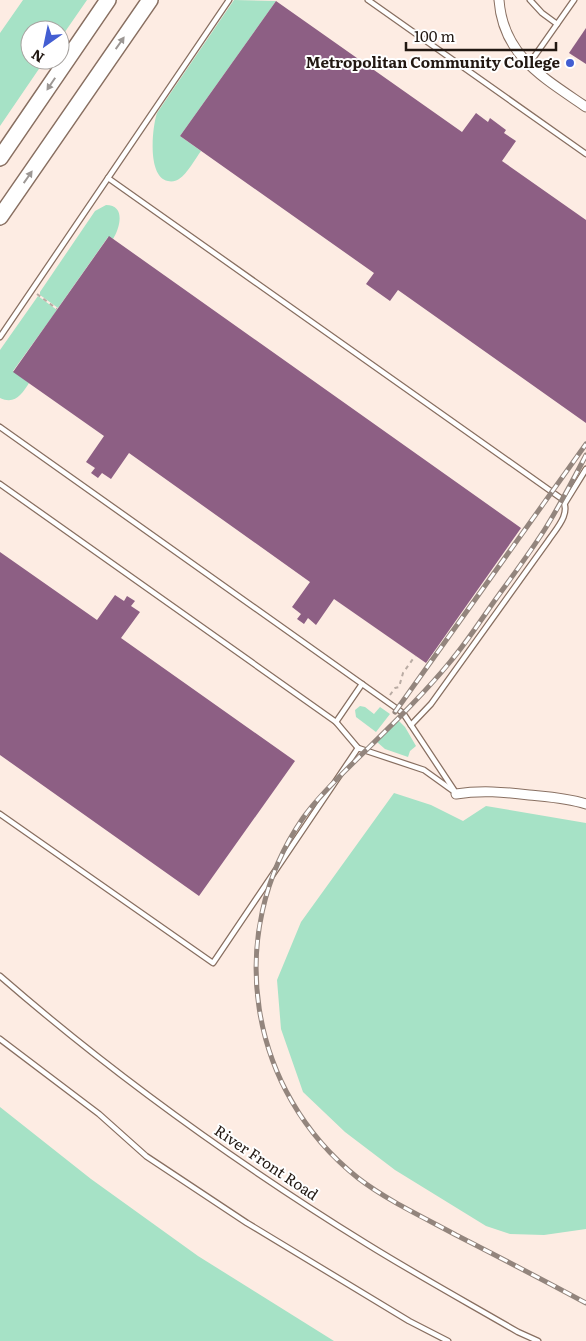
<svg xmlns="http://www.w3.org/2000/svg" width="586" height="1341" font-family="Literata,serif">
<rect width="100%" height="100%" fill="#fdece3"/>
<!-- green -->
<g fill="#a6e2c6">
<path d="M 23,0 L 87,0 L 60,39 L 60,30 L 30,30 L 30,60 L 45,60 L 0,126 L 0,33 Z"/>
<path d="M 234,0 L 276,1 L 180,136 L 201,151 C 195,159 188,173 179,179 C 176,181 172,182 168,181 C 147,177 152,128 157,113 Z"/>
<path d="M 106,205 C 126,205 120,228 113,239 L 108,237 L 58,308 L 40,295 L 40,292 L 95,211 Z"/>
<path d="M 38,296 L 57,310 L 13,371 L 29,383 C 22,394 15,405 0,398 L 0,350 Z"/>
<path d="M 360,706 L 365,707 L 374,714 L 380,707 L 390,714 L 376,732 L 356,717 L 355,710 Z"/>
<path d="M 398,720 L 405,727 L 416,746 L 410,751 L 408,757 L 385,749 L 377,742 Z"/>
<path d="M 394,793 L 431,805 L 463,821 L 486,806 L 586,823 L 586,1229 L 544,1235 L 510,1234 L 486,1226 L 395,1170 L 345,1132 L 303,1092 L 281,1029 L 277,980 L 301,922 Z"/>
<path d="M 0,1107 L 91,1179 L 198,1256 L 334,1341 L 0,1341 Z"/>
</g>
<!-- building -->
<g fill="#8d5f84">
<path d="M 276,1 L 462,132 L 476,113 L 488,122 L 490,118 L 506,130 L 504,133 L 516,141 L 502,161 L 586,220 L 586,423 L 398,290 L 390,301 L 366,284 L 374,273 L 180,136 Z"/>
<path d="M 586,28 L 586,64 L 569,53 Z"/>
<path d="M 109,236 L 521,528 L 426,663 L 334,599 L 316,625 L 308,618 L 304,624 L 297,619 L 301,614 L 292,607 L 310,582 L 129,453 L 111,479 L 102,473 L 98,478 L 91,473 L 95,468 L 86,462 L 104,436 L 13,372 Z"/>
<path d="M 0,552 L 97,620 L 115,595 L 124,601 L 127,596 L 135,601 L 131,606 L 140,612 L 121,638 L 295,761 L 199,896 L 0,755 Z"/>
</g>
<g fill="none" stroke-linecap="round" stroke-linejoin="round">
<defs>
<g id="lane">
<path d="M 368,0 L 586,154"/>
<path d="M 530,0 L 542,13 L 557,24"/>
<path d="M 529,64 L 574,0"/>
<path d="M 108,178 L 562,499 C 572,513 556,529 548,541 L 431,704 L 411,725"/>
<path d="M 0,337 L 229,0"/>
<path d="M 0,427 L 403,713 L 454,790"/>
<path d="M 0,484 L 336,722 L 358,748"/>
<path d="M 565,503 L 586,469"/>
<path d="M 336,722 L 362,684"/>
<path d="M 0,814 L 213,963 L 358,748 L 424,770 L 456,793"/>
<path d="M 0,976 C 115,1076 238,1164 367,1244 C 417,1275 468,1303 518,1332 L 538,1341"/>
<path d="M 0,1039 L 99,1114 L 146,1156 L 247,1223 L 409,1321 L 448,1341"/>
</g>
<g id="street">
<path d="M 499,0 C 503,56 544,78 586,107"/>
<path d="M 456,794 C 481,790 504,792 529,795 C 549,797 567,798 586,804"/>
</g>
<g id="highway">
<path d="M 0,158 L 108,0"/>
<path d="M 0,217 L 150,0"/>
</g>
</defs>
<!-- lane casing -->
<use href="#lane" stroke="#886f61" stroke-width="7"/>
<!-- street casing -->
<use href="#street" stroke="#886f61" stroke-width="11"/>
<!-- highway casing -->
<use href="#highway" stroke="#886f61" stroke-width="18"/>
<!-- path -->
<g stroke="#b9aba3" stroke-width="2" stroke-dasharray="4 4" stroke-linecap="butt">
<path d="M 37,294 L 57,309"/>
<path d="M 390,695 L 395,688 L 399,687 L 403,673 L 415,656"/>
</g>
<!-- lane -->
<use href="#lane" stroke="#fff" stroke-width="4.5"/>
<!-- street -->
<use href="#street" stroke="#fff" stroke-width="9"/>
<!-- highway -->
<use href="#highway" stroke="#fff" stroke-width="15"/>
<defs>
<g id="rail">
<path d="M 586,455 C 573,480 560,505 545,529 C 529,554 511,578 493,603 C 479,623 466,643 450,662 C 418,701 380,736 344,772 C 329,787 315,801 303,818 C 223,934 248,1091 358,1178 C 388,1201 423,1217 456,1235 C 499,1257 543,1280 586,1303"/>
<path d="M 395,712 L 586,444"/>
</g>
</defs>
<!-- rail casing -->
<use href="#rail" stroke="#93857d" stroke-width="5"/>
<!-- rail -->
<use href="#rail" stroke="#fff" stroke-width="3" stroke-dasharray="9" stroke-linecap="butt"/>
</g>
<!-- one-way arrows -->
<defs><path id="oneway-solid" d="M-6-.8H1V-3.2L6.5 0L1 3.2V.8H-6Z" transform="scale(1.25)"/></defs>
<g fill="#9c9794">
<use href="#oneway-solid" transform="translate(120 43) rotate(-55)"/>
<use href="#oneway-solid" transform="translate(51 84) rotate(124)"/>
<use href="#oneway-solid" transform="translate(28 177) rotate(-55)"/>
</g>
<!-- markers -->
<circle fill="#435ed2" stroke="#fff" stroke-width="2" cx="570" cy="63" r="5"/>
<g text-anchor="middle" stroke-width="4" stroke-linejoin="round" paint-order="stroke">
<!-- poi labels -->
<g font-size="15" font-weight="bold" fill="#221812" stroke="#fff" text-anchor="end">
<text x="560" y="68">Metropolitan Community College</text>
</g>
<!-- street labels -->
<g font-size="15" fill="#221812" stroke="#fff">
<text transform="translate(266 1163) rotate(34)" y="5">River Front Road</text>
</g>
</g>
<!-- north arrow -->
<g transform="translate(45 45) rotate(213)"><circle r="24" fill="#ffffff" stroke="#a7a3a0"/>
<path d="M0-4L9 19L0 12L-9 19Z" fill="#435ed2"/>
<text y="-8" font-size="14" font-weight="bold" text-anchor="middle" fill="#221812">N</text>
</g>
<!-- scale -->
<path d="M406 42v8h150v-8" fill="none" stroke="#221812" stroke-width="2.5"/>
<text x="414" y="42" font-size="15" fill="#221812" stroke="#ffffff" stroke-width="4" paint-order="stroke">100 m</text>
</svg>
